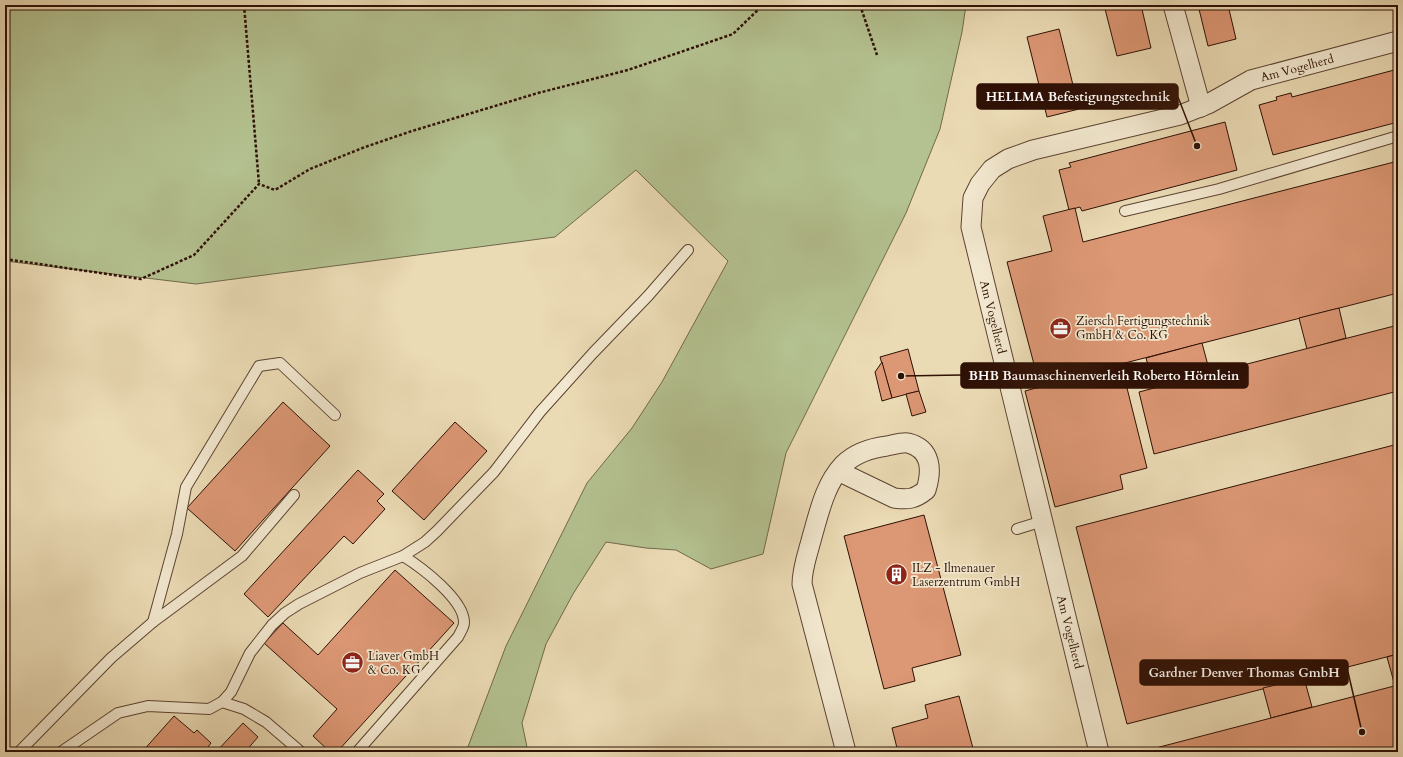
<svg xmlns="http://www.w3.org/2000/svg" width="1403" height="757" font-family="Cardo,serif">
<rect width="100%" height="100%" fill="#ebdbb5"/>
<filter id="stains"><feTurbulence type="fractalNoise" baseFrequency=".005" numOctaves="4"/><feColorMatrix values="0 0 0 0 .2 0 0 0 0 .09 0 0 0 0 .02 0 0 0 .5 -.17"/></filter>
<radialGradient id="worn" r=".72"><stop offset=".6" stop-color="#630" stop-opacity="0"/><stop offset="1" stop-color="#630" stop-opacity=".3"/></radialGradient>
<!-- green -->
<path fill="#b4c190" stroke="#71684a" d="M 5,5 L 966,5 L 962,32 L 940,129 L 906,213 L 786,453 L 763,554 L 711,569 L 676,550 L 646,548 L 606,542 L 573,594 L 546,644 L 522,723 L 528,752 L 466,752 L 506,646 L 587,483 L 632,428 L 662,382 L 728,261 L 636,170 L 555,237 L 196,284 L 5,261 Z"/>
<!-- building -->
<g fill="#dc9774" stroke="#2e1005">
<path d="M 1104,5 L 1141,5 L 1151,48 L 1117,56 Z"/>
<path d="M 1198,5 L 1228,5 L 1236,39 L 1208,46 Z"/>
<path d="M 1059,29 L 1079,109 L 1047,117 L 1027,37 Z"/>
<path d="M 1398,69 L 1398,122 L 1273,155 L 1259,105 L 1277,100 L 1276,97 L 1291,93 L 1292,97 Z"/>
<path d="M 1225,122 L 1237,170 L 1082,211 L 1080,207 L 1069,210 L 1059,170 L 1071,167 L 1069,163 Z"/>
<path d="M 1398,161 L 1398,293 L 1121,364 L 1147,468 L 1120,475 L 1123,489 L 1055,507 L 1025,391 L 1040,387 L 1007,262 L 1052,251 L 1043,216 L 1075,208 L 1083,242 Z"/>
<path d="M 1339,308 L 1346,338 L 1307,349 L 1299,318 Z"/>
<path d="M 1398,325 L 1398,391 L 1154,454 L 1139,392 Z"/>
<path d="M 1202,343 L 1210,373 L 1154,387 L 1146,358 Z"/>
<path d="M 908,349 L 919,391 L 892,398 L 880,357 Z"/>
<path d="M 882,362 L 892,398 L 882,401 L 875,372 Z"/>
<path d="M 919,391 L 926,412 L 912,416 L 906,394 Z"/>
<path d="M 283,402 L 330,446 L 235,551 L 187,508 Z"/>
<path d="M 455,422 L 487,451 L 424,520 L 392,491 Z"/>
<path d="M 1398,444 L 1398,654 L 1127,724 L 1076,527 Z"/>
<path d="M 358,470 L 384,494 L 377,501 L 385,509 L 353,544 L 344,536 L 268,617 L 244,594 Z"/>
<path d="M 924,515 L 961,655 L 912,668 L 915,681 L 884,689 L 844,536 Z"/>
<path d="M 395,570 L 454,623 L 337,752 L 330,752 L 313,736 L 337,709 L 264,643 L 283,623 L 318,655 Z"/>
<path d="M 1398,654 L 1398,685 L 1395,686 L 1387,657 Z"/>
<path d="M 1304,678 L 1312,707 L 1271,718 L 1263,688 Z"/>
<path d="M 1398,685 L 1398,751 L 1396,752 L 1149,752 L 1148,750 Z"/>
<path d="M 959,696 L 974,752 L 898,752 L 892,728 L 928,718 L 925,705 Z"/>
<path d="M 174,716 L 194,733 L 197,730 L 211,743 L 208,747 L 214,752 L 142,752 Z"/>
<path d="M 243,723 L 258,737 L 245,752 L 216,752 Z"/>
</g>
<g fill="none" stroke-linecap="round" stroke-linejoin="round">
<defs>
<g id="service">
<path d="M 1125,211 L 1219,189 L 1398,136"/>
<path d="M 1017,529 L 1043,521"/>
<path d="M 153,622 L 177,534 L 186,487 L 259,366 L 280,363 L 335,415"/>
<path d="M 222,702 L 244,709 L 266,722 L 301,752"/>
<path d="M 19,752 L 111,658 L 153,622 L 242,556 L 294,495"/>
<path d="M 61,752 L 118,713 L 148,706 L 209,709 L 222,702 L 231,692 L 250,653 L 272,625 L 285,613 L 299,604 L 360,573 L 403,556 L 425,542 L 437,531 L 494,472 L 540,412 L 593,353 L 648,296 L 688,250"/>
<path d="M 357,752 L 458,637 C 460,633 464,627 464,623 C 465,600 421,567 403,556"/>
</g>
<g id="minor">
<path d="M 1173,5 L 1201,107"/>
<path d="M 838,471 L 894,498 C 908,500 915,499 926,490 C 932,471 932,449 908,443 C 902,442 893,445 887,446 C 871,448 855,453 843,465 C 825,484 819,513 812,537 C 808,553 802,568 802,584 L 846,752"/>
<path d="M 1099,752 L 971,227 L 973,198 L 980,184 L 992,169 L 1008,159 L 1033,150 L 1180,115 L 1208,104 L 1251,80 L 1398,41"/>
</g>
</defs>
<!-- service casing -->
<use href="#service" stroke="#5d4331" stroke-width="12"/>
<!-- minor casing -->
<use href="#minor" stroke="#5d4331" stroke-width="21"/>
<!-- path -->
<g stroke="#2e1005" stroke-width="2.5" stroke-dasharray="3 2" stroke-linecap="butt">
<path d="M 244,5 L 259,184"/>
<path d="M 860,5 L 877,55"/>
<path d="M 5,259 L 141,279 L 194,255 L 259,184 L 275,190 L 310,169 L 365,147 L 412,131 L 538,93 L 628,70 L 733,34 L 763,5"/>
</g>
<!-- service -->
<use href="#service" stroke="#f2e8cf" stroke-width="10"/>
<!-- minor -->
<use href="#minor" stroke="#f2e8cf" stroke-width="19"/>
</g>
<!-- icons -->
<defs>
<symbol id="office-disc" viewBox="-11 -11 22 22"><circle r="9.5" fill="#8f2418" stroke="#f2e8cf"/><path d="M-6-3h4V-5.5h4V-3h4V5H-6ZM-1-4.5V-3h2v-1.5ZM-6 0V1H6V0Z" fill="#fff"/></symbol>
<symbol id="building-disc" viewBox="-11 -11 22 22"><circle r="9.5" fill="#8f2418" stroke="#f2e8cf"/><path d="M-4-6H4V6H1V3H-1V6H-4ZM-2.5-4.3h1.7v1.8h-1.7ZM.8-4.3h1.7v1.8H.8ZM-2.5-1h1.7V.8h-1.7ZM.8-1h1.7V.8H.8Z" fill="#fff"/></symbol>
</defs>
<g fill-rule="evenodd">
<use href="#office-disc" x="1048" y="316" width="25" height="25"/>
<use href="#building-disc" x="884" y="562" width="25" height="25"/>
<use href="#office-disc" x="340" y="650" width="25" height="25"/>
</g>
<g text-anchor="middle" stroke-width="3.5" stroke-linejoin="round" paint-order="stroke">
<!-- street labels -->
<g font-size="12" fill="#2e1005" stroke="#f2e8cf">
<text transform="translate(1297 68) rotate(-15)" y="4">Am Vogelherd</text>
<text transform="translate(993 317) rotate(76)" y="4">Am Vogelherd</text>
<text transform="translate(1070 632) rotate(76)" y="4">Am Vogelherd</text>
</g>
<!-- poi labels -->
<g font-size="12" fill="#2e1005" stroke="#f2e8cf" text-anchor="start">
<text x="1076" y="325">Ziersch Fertigungstechnik<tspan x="1076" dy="14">GmbH &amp; Co. KG</tspan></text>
<text x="912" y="572">ILZ - Ilmenauer<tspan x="912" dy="14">Laserzentrum GmbH</tspan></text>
<text x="368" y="660">Liaver GmbH<tspan x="368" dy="14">&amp; Co. KG</tspan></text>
</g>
</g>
<!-- callouts -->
<path fill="none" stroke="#2e1005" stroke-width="1.5" d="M1197 146L1178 97M901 376L961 375M1362 732L1348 672"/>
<g fill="#2e1005" stroke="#f2e8cf" stroke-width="1.5">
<circle cx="1197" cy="146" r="4"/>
<circle cx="901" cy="376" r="4"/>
<circle cx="1362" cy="732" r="4"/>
</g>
<g fill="#2e1005" stroke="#2e1005" stroke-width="1.5">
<rect x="977" y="84" width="201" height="25" rx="4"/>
<rect x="961" y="363" width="287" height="25" rx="4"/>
<rect x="1140" y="660" width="208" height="25" rx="4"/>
</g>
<g font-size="13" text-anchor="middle" font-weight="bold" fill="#fff">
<text x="1078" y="101">HELLMA Befestigungstechnik</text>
<text x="1104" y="380">BHB Baumaschinenverleih Roberto Hörnlein</text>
<text x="1244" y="677">Gardner Denver Thomas GmbH</text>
</g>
<!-- margin -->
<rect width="1403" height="757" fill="none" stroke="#ebdbb5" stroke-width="20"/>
<rect x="6" y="6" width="1391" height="745" fill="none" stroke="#2e1005" stroke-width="2"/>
<rect x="10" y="10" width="1383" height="737" fill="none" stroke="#2e1005"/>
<rect width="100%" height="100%" filter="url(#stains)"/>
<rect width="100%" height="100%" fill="url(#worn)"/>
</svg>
